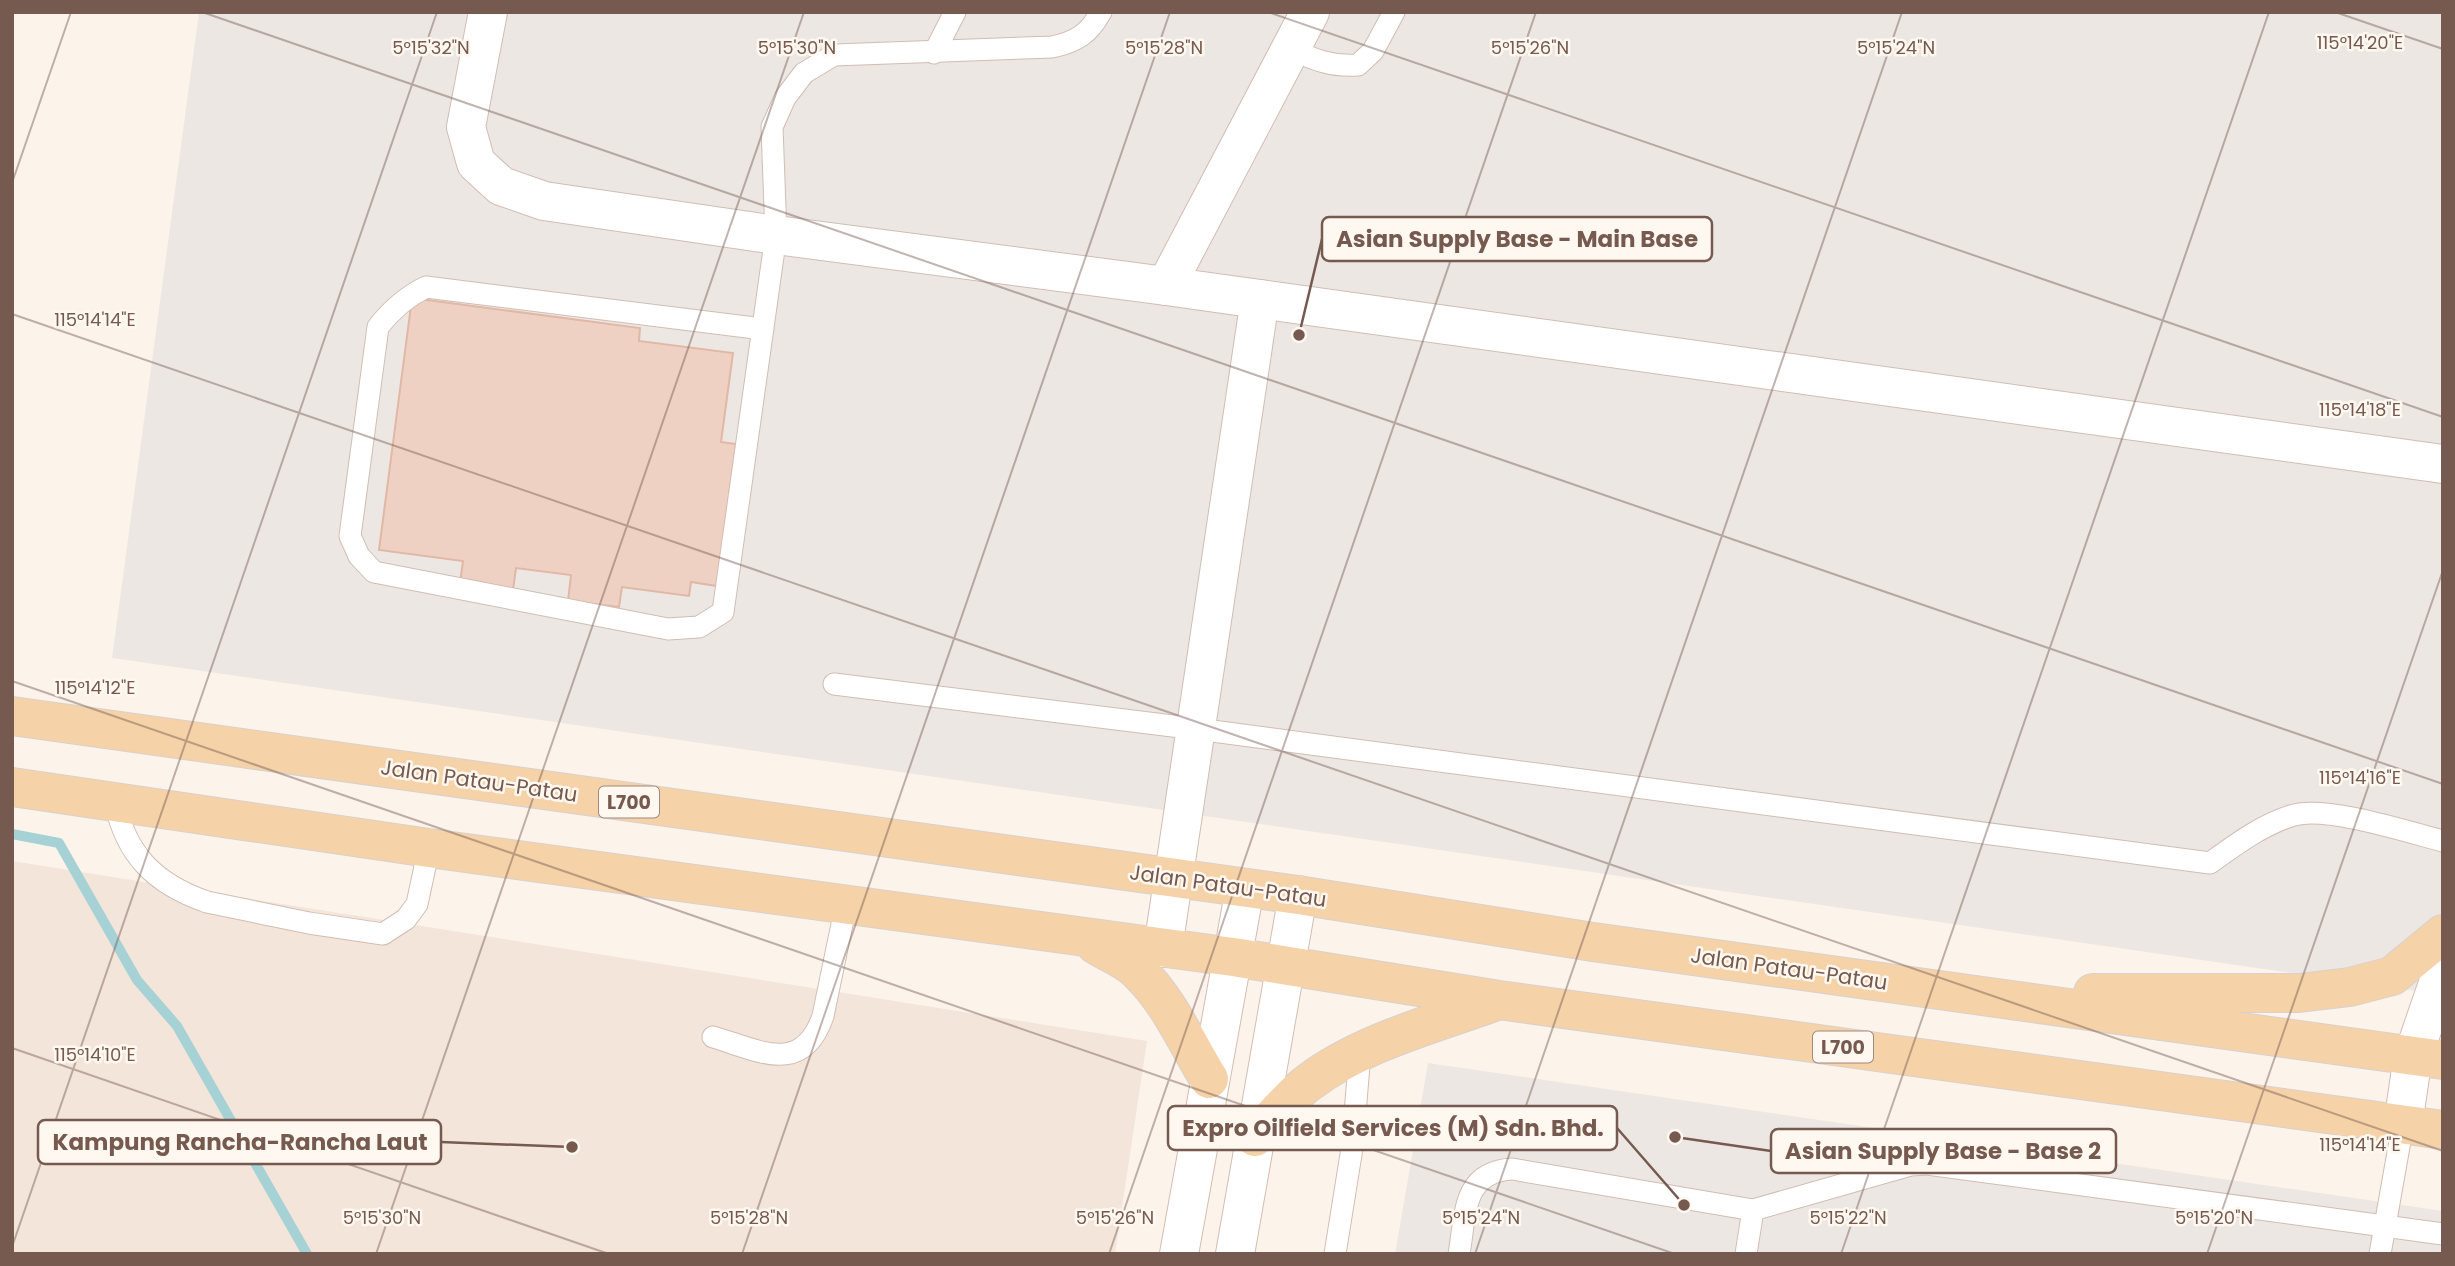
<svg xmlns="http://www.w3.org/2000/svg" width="2455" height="1266" font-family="Poppins,sans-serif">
<rect width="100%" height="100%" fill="#fcf4eb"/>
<!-- residential -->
<path fill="#f3e5d9" d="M 12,861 L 1147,1041 L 1115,1254 L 12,1254 Z"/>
<!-- industrial -->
<g fill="#ede7e3">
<path d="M 199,12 L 2443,12 L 2443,995 L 112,658 Z"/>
<path d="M 1428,1063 L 2443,1211 L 2443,1254 L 1395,1254 Z"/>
</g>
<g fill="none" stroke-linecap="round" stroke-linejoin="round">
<!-- stream -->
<path stroke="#a6d2d6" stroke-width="10" d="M 12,834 L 59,843 L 137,980 L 177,1026 L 307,1254"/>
</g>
<!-- building -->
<path fill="#efd1c4" stroke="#e1b7a5" stroke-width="2" d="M 412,298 L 640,328 L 639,341 L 733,353 L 721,442 L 736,444 L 717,586 L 691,582 L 689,596 L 622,587 L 619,607 L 568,601 L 571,575 L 516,568 L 513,590 L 460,583 L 463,561 L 379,550 Z"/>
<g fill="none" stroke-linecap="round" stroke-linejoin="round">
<defs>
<g id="lane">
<path d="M 1291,49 C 1314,60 1333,67 1358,65 L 1373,51 L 1394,12"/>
<path d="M 934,53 L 955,12"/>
<path d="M 763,329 L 426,287 C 406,297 392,309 378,327 L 350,536 L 359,556 L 374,572 L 668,629 L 699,627 L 723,612 L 776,235 L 772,127 L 785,98 L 804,73 L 834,55 L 1052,47 C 1076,42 1089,34 1101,12"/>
<path d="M 834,684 L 1197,729 L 2210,863 C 2235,845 2263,824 2294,815 C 2328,806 2408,832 2443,841"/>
<path d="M 115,802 C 126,855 155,884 207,902 L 309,923 L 383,934 L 406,919 L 417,904 L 429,848"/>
<path d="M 713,1037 C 758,1050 802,1077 823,1016 L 846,905"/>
<path d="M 1335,1254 L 1352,1148 L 1360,1054"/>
<path d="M 1459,1254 C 1466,1214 1462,1172 1512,1169 L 1753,1210 L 1911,1165 L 1927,1164 L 2443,1234"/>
<path d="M 1746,1254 L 1753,1210"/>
<path d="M 2380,1254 L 2403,1124"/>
</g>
<g id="street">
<path d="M 488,12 L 466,127 L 476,163 L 501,186 L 544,201 L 776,235 L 1166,286 L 2443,464"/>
<path d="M 1166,286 L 1310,12"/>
<path d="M 1163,948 L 1260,299"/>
<path d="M 2403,1124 L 2413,1056 L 2443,969"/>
</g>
<g id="secondary">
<path d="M 1179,1254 L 1245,888"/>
<path d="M 1235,1254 L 1298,895"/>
</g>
<g id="primary">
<path d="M 12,716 L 1298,895 L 1593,942 L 2443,1060"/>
<path d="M 12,787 L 429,848 L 1233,957 L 1499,1000 L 2443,1130"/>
<path d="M 1096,945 C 1109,953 1127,960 1138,971 C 1170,1002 1186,1042 1209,1079"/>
<path d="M 2093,993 L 2299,993 L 2350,987 L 2392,976 L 2443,934"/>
<path d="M 1255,1137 C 1272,1119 1289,1097 1308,1083 C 1362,1042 1434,1024 1497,1001"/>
</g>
</defs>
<!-- lane casing -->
<use href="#lane" stroke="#d0bdb3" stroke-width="23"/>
<!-- street casing -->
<use href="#street" stroke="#d0bdb3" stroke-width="40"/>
<!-- secondary casing -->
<use href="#secondary" stroke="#d3bdb1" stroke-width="40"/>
<!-- primary casing -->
<use href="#primary" stroke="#d9d1ce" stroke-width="40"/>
<!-- lane -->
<use href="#lane" stroke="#fff" stroke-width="21"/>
<!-- street -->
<use href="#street" stroke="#fff" stroke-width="38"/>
<!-- secondary -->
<use href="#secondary" stroke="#fff" stroke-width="38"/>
<!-- primary -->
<use href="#primary" stroke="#f5d2a8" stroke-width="38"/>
</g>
<!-- ticks -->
<path fill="none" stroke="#76594f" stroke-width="2" stroke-opacity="0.45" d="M 202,12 L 2443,784M 1268,12 L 2443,417M 2335,12 L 2443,49M 12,183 L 71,12M 12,314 L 2443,1151M 12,681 L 1675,1254M 12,1048 L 609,1254M 12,1247 L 437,12M 376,1254 L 804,12M 742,1254 L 1170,12M 1109,1254 L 1536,12M 1475,1254 L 1902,12M 1841,1254 L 2269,12M 2207,1254 L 2443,570"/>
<g text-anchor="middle" stroke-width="5" stroke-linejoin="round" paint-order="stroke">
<!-- shield labels -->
<g fill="#fef8f1" stroke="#9f8980" stroke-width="2">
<rect x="599" y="786.5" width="60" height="31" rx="5"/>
<rect x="1813" y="1031.5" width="60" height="31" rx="5"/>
</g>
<g font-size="19" font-weight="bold" fill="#76594f">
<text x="629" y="809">L700</text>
<text x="1843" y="1054">L700</text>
</g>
<!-- street labels -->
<g font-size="21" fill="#76594f" stroke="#fef8f1">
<text transform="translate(479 781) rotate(8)" y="7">Jalan Patau-Patau</text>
<text transform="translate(1228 886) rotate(8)" y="7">Jalan Patau-Patau</text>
<text transform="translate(1789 969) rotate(8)" y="7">Jalan Patau-Patau</text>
</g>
</g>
<g font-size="18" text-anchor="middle" fill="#76594f" stroke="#fef8f1" stroke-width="5" stroke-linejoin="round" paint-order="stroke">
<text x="2360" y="49">115°14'20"E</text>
<text x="431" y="54">5°15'32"N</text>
<text x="797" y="54">5°15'30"N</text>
<text x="1164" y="54">5°15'28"N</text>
<text x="1530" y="54">5°15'26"N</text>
<text x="1896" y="54">5°15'24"N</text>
<text x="95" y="326">115°14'14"E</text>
<text x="2360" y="416">115°14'18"E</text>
<text x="95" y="694">115°14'12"E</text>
<text x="2360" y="784">115°14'16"E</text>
<text x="95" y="1061">115°14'10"E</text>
<text x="2360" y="1151">115°14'14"E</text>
<text x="382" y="1224">5°15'30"N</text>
<text x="749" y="1224">5°15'28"N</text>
<text x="1115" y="1224">5°15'26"N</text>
<text x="1481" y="1224">5°15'24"N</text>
<text x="1848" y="1224">5°15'22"N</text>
<text x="2214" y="1224">5°15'20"N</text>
</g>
<!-- callouts -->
<path fill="none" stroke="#76594f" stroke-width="2.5" d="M1299 335L1322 239M1684 1205L1617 1128M572 1147L441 1142M1675 1137L1771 1151"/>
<g fill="#76594f" stroke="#fef8f1" stroke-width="2.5">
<circle cx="1299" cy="335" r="7"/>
<circle cx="1684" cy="1205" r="7"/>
<circle cx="572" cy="1147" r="7"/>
<circle cx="1675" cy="1137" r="7"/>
</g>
<g fill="#fef8f1" stroke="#76594f" stroke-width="2.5">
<rect x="1322" y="217" width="390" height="44" rx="7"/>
<rect x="1168" y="1106" width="449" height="44" rx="7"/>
<rect x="38" y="1120" width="403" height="44" rx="7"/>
<rect x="1771" y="1129" width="345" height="44" rx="7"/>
</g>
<g font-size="23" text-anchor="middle" font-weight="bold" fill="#76594f">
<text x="1517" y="247">Asian Supply Base - Main Base</text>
<text x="1393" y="1136">Expro Oilfield Services (M) Sdn. Bhd.</text>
<text x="240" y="1150">Kampung Rancha-Rancha Laut</text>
<text x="1943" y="1159">Asian Supply Base - Base 2</text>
</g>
<!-- border -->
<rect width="2455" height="1266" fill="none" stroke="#76594f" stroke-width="28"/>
</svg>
